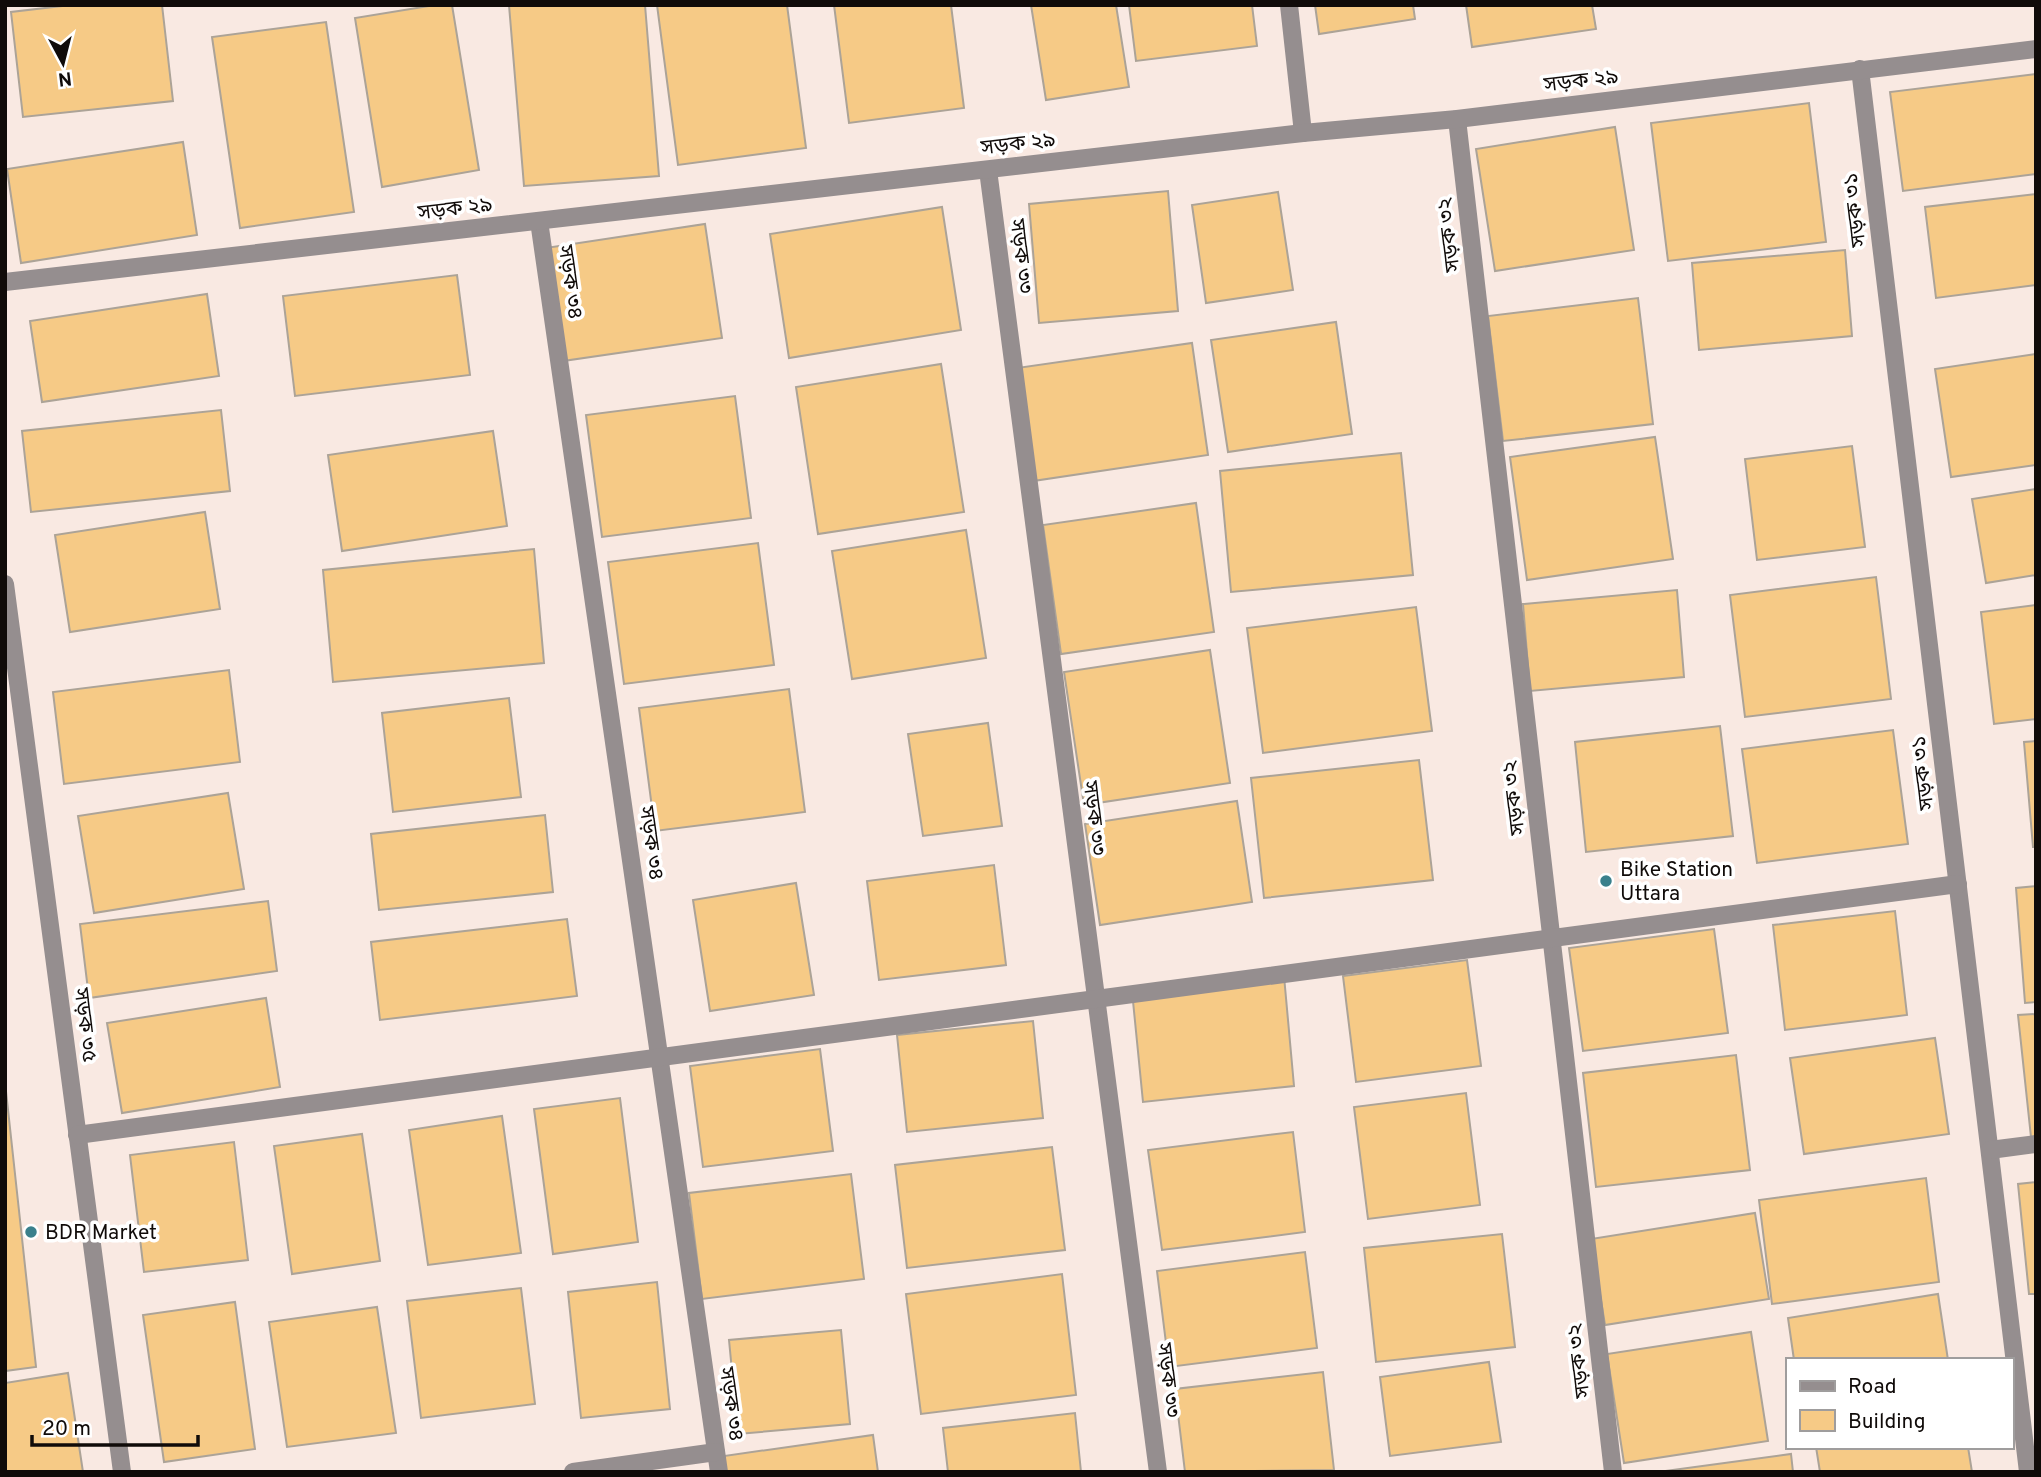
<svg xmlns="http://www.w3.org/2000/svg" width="2041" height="1477" font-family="Overpass,'Noto Sans Bengali',sans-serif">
<rect width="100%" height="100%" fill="#f9e9e2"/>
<!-- building -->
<g fill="#f6ca86" stroke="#aca397" stroke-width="2">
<path d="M 71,5 L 162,5 L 173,101 L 23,117 L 11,12 Z"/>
<path d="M 435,5 L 452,5 L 479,170 L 382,187 L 355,18 Z"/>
<path d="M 509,5 L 645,5 L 659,176 L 524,186 Z"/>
<path d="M 657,5 L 787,5 L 806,148 L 678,165 Z"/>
<path d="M 834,5 L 951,5 L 964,108 L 849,123 Z"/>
<path d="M 1031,5 L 1116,5 L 1129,87 L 1046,100 Z"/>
<path d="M 1129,5 L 1252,5 L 1257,46 L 1136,61 Z"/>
<path d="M 1315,5 L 1413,5 L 1415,19 L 1319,34 Z"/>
<path d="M 1466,5 L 1592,5 L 1596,29 L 1472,47 Z"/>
<path d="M 326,22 L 354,212 L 240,228 L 212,37 Z"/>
<path d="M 2036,74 L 2036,174 L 1903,191 L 1890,92 Z"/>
<path d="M 1809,103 L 1826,242 L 1668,261 L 1651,123 Z"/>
<path d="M 1615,127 L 1634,250 L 1495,271 L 1476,149 Z"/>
<path d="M 183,142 L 197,235 L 21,263 L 7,169 Z"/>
<path d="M 1168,191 L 1178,311 L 1039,323 L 1029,204 Z"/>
<path d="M 1278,192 L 1293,290 L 1206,303 L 1192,205 Z"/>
<path d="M 2036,194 L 2036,285 L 1936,298 L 1925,207 Z"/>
<path d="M 942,207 L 961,330 L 789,358 L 770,234 Z"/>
<path d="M 705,224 L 722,338 L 556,362 L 539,249 Z"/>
<path d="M 1845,250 L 1852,336 L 1699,350 L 1692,263 Z"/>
<path d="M 457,275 L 470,375 L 295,396 L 283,296 Z"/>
<path d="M 207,294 L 219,376 L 42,402 L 30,321 Z"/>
<path d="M 1638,298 L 1653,424 L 1503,441 L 1488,316 Z"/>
<path d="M 1336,322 L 1352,434 L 1228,452 L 1211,340 Z"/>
<path d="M 1192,343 L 1208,455 L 1033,481 L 1017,368 Z"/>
<path d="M 2036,354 L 2036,465 L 1951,477 L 1935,369 Z"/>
<path d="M 941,364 L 964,512 L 818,534 L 796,387 Z"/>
<path d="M 735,396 L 751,518 L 602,537 L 586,415 Z"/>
<path d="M 221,410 L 230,491 L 31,512 L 22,431 Z"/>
<path d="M 493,431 L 507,526 L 342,551 L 328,455 Z"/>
<path d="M 1655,437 L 1673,559 L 1527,580 L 1510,457 Z"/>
<path d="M 1852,446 L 1865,547 L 1757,560 L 1745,459 Z"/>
<path d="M 1401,453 L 1413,575 L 1231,592 L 1220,471 Z"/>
<path d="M 2036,489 L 2036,575 L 1986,583 L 1972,499 Z"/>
<path d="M 1196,503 L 1214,632 L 1061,654 L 1043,525 Z"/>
<path d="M 205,512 L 220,609 L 70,632 L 55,535 Z"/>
<path d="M 966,530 L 986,658 L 852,679 L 832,551 Z"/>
<path d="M 758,543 L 774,665 L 624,684 L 608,562 Z"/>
<path d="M 534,549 L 544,663 L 333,682 L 323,570 Z"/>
<path d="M 1876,577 L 1891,699 L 1745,717 L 1730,595 Z"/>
<path d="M 1677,590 L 1684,677 L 1530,691 L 1523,604 Z"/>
<path d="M 2036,605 L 2036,719 L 1994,724 L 1981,612 Z"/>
<path d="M 1416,607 L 1432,731 L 1263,753 L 1247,628 Z"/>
<path d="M 1210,650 L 1230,783 L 1084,805 L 1064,672 Z"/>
<path d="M 229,670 L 240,762 L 64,784 L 53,692 Z"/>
<path d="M 789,689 L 805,812 L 655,831 L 639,708 Z"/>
<path d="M 509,698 L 521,797 L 393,812 L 382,713 Z"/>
<path d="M 988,723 L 1002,826 L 923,836 L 908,734 Z"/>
<path d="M 1720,726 L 1733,836 L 1586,852 L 1575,742 Z"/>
<path d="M 1893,730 L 1908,844 L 1757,863 L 1742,749 Z"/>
<path d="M 2036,741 L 2036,847 L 2033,847 L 2024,742 Z"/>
<path d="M 1419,760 L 1433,880 L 1264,898 L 1251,778 Z"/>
<path d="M 228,793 L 244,889 L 94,913 L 78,816 Z"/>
<path d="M 1237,801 L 1252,902 L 1100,925 L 1085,824 Z"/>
<path d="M 545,815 L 553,892 L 379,910 L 371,834 Z"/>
<path d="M 994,865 L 1006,965 L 879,980 L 867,881 Z"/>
<path d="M 796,883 L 814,995 L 710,1011 L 693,900 Z"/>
<path d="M 2036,886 L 2036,1002 L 2025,1003 L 2016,888 Z"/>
<path d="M 268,901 L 277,971 L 89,998 L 80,924 Z"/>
<path d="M 1895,911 L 1907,1015 L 1785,1030 L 1773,925 Z"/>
<path d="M 567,919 L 577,996 L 380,1020 L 371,942 Z"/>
<path d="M 1714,929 L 1728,1033 L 1583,1051 L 1569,948 Z"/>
<path d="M 1467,960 L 1481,1066 L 1356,1082 L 1343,976 Z"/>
<path d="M 1284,976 L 1294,1086 L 1143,1102 L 1132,991 Z"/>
<path d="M 266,998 L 280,1087 L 122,1113 L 107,1023 Z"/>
<path d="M 2036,1014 L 2036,1136 L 2031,1137 L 2018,1015 Z"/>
<path d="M 1033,1021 L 1043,1118 L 907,1132 L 897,1035 Z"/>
<path d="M 1935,1038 L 1949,1134 L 1804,1154 L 1790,1058 Z"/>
<path d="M 820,1049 L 833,1151 L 703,1167 L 690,1066 Z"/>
<path d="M 1736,1055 L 1750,1170 L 1596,1187 L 1583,1073 Z"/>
<path d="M 5,1082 L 36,1367 L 5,1371 Z"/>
<path d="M 1466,1093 L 1480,1205 L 1368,1219 L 1354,1107 Z"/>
<path d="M 620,1098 L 638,1242 L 553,1254 L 534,1109 Z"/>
<path d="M 502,1116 L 521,1253 L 428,1265 L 409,1130 Z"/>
<path d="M 1293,1132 L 1305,1232 L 1162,1250 L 1148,1150 Z"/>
<path d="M 362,1134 L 380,1261 L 292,1274 L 274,1146 Z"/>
<path d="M 234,1142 L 248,1260 L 144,1272 L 130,1155 Z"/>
<path d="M 1052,1147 L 1065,1250 L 907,1268 L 895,1165 Z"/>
<path d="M 851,1174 L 864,1279 L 702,1299 L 689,1193 Z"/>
<path d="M 1926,1178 L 1939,1282 L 1772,1304 L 1759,1200 Z"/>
<path d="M 2036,1182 L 2036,1294 L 2029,1294 L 2018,1184 Z"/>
<path d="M 1755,1213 L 1769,1299 L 1605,1325 L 1591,1239 Z"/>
<path d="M 1502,1234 L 1515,1347 L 1376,1362 L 1364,1248 Z"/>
<path d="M 1305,1252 L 1317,1348 L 1169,1367 L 1157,1271 Z"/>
<path d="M 1062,1274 L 1076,1395 L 921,1414 L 906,1294 Z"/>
<path d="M 657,1282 L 670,1409 L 581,1418 L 568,1292 Z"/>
<path d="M 521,1288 L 535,1404 L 421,1418 L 407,1301 Z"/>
<path d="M 1938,1294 L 1948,1360 L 1794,1360 L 1788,1318 Z"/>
<path d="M 235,1302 L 255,1449 L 164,1462 L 143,1315 Z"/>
<path d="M 377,1307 L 396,1433 L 287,1447 L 269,1322 Z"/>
<path d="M 841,1330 L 850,1424 L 738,1434 L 729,1340 Z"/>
<path d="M 1751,1332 L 1768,1441 L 1624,1463 L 1607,1354 Z"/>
<path d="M 1489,1362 L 1501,1442 L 1390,1456 L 1380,1377 Z"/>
<path d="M 1323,1372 L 1334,1470 L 1185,1472 L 1175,1389 Z"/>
<path d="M 68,1373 L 83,1472 L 5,1472 L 5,1383 Z"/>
<path d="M 1075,1413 L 1081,1472 L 948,1472 L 943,1428 Z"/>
<path d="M 873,1435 L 878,1472 L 726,1472 L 724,1456 Z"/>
<path d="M 1816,1447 L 1968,1447 L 1972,1472 L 1820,1472 Z"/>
<path d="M 1791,1454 L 1793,1472 L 1658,1472 Z"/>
</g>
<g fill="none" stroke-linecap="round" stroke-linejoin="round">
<!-- minor -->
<g stroke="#958e8f" stroke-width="18">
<path d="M 1289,5 L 1303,133"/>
<path d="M 1860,69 L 2028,1472"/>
<path d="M 1457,119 L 1613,1472"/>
<path d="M 988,170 L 1158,1472"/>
<path d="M 539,221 L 719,1472"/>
<path d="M 5,282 L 1303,133 L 1457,119 L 2036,49"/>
<path d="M 5,584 L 122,1472"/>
<path d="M 77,1135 L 1958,884"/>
<path d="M 1990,1150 L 2036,1144"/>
<path d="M 573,1472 L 716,1452"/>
</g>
</g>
<!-- markers -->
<g fill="#3a808c" stroke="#fff" stroke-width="2.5">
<circle cx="1606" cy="881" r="7"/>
<circle cx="31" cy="1232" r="7"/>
</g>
<g text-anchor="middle" stroke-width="7" stroke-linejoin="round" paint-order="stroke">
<!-- street labels -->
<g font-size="21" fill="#100b09" stroke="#fff">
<text transform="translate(1581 80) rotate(-7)" y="7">সড়ক ২৯</text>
<text transform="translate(1018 143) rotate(-7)" y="7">সড়ক ২৯</text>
<text transform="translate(455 208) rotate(-7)" y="7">সড়ক ২৯</text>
<text transform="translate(1854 210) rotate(-97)" y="7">সড়ক ৩১</text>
<text transform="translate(1448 235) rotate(-97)" y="7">সড়ক ৩২</text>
<text transform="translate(1022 256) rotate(83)" y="7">সড়ক ৩৩</text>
<text transform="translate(571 282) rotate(82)" y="7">সড়ক ৩৪</text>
<text transform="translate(1922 773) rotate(-97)" y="7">সড়ক ৩১</text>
<text transform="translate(1513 798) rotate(-97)" y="7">সড়ক ৩২</text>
<text transform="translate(1095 818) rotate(83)" y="7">সড়ক ৩৩</text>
<text transform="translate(652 843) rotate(82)" y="7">সড়ক ৩৪</text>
<text transform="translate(86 1025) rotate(83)" y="7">সড়ক ৩৫</text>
<text transform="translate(1578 1361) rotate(-97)" y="7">সড়ক ৩২</text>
<text transform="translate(1169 1380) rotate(83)" y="7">সড়ক ৩৩</text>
<text transform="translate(732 1404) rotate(82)" y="7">সড়ক ৩৪</text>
</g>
<!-- poi labels -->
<g font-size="21" fill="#100b09" stroke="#fff" text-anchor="start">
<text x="1620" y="876">Bike Station<tspan x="1620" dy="24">Uttara</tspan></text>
<text x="45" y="1239">BDR Market</text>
</g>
</g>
<!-- border -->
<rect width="2041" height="1477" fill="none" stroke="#100b09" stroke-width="14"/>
<!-- legend -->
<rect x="1786" y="1358" width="228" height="91" fill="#ffffff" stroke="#9f9d9d" stroke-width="2"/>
<rect x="1800" y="1381" width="35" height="10" fill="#958e8f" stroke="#9f9d9d" stroke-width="2"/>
<text x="1848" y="1393" font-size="21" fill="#100b09">Road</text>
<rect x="1800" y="1410" width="35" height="21" fill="#f6ca86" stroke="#9f9d9d" stroke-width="2"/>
<text x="1848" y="1428" font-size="21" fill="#100b09">Building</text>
<!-- north arrow -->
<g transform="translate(63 63) rotate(173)" stroke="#ffffff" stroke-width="5" paint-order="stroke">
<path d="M0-5L12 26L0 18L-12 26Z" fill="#100b09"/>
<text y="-10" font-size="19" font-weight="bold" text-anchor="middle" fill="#100b09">N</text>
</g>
<!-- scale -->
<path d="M32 1435v10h166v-10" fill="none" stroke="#100b09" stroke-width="3.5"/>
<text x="42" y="1435" font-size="21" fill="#100b09" stroke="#ffffff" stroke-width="5" paint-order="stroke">20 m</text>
</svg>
